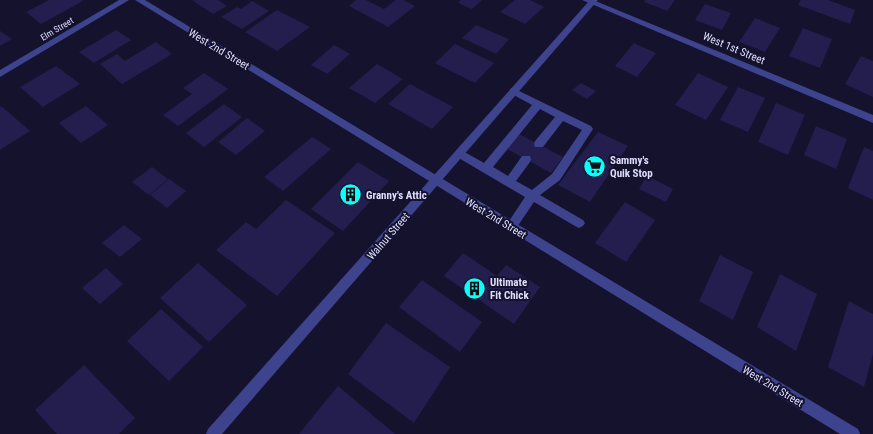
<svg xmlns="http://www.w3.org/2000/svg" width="873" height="434" font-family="'Roboto Condensed',sans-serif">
<rect width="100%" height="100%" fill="#14122d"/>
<!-- building -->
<g fill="#231e4e">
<path d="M 49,0 L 82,0 L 83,1 L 41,24 L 26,12 Z"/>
<path d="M 192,0 L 218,0 L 227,6 L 213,14 Z"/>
<path d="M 356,0 L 366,0 L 384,9 L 396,0 L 403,0 L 415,6 L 388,27 L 349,6 Z"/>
<path d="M 461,0 L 482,0 L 472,9 L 458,3 Z"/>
<path d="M 515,0 L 530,0 L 544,7 L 525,24 L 500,12 Z"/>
<path d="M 645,0 L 675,0 L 667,11 L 644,2 Z"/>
<path d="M 801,0 L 828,0 L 855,10 L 850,24 L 798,5 Z"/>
<path d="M 252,1 L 269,11 L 242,29 L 221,17 L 237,7 L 241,9 Z"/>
<path d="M 705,4 L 731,13 L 722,30 L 695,20 Z"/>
<path d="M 277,10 L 310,27 L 277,51 L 245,32 Z"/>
<path d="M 755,18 L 780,28 L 765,52 L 739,42 Z"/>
<path d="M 476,25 L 509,39 L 496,54 L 462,38 Z"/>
<path d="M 803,28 L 832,39 L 820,68 L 789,56 Z"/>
<path d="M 116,30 L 131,40 L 94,63 L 79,52 Z"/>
<path d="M 0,31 L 12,39 L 0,46 Z"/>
<path d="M 156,42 L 172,54 L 122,84 L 100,64 L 117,54 L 125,61 Z"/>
<path d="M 634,43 L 656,53 L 637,77 L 615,66 Z"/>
<path d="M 455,44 L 494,63 L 475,83 L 435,63 Z"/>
<path d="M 334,45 L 350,54 L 327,74 L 311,65 Z"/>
<path d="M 861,56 L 873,61 L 873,97 L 845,84 Z"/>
<path d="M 377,64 L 403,79 L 375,103 L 349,88 Z"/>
<path d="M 56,66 L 80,84 L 43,107 L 20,87 Z"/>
<path d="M 204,73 L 228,89 L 178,126 L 163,115 L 192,94 L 183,88 Z"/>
<path d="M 698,73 L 728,87 L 706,120 L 675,105 Z"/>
<path d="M 581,83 L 596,91 L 587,99 L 572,90 Z"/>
<path d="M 410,84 L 453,107 L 432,129 L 388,104 Z"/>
<path d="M 738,87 L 765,98 L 748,132 L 720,120 Z"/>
<path d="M 776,103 L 805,115 L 788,155 L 758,142 Z"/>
<path d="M 224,104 L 242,117 L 204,147 L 186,133 Z"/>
<path d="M 1,106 L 30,131 L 0,150 L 0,107 Z"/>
<path d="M 86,106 L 108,125 L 81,143 L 59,123 Z"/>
<path d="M 247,118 L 265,131 L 236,155 L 218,142 Z"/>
<path d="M 816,126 L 847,139 L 836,169 L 804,155 Z"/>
<path d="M 598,132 L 628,146 L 590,202 L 558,185 Z"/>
<path d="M 519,134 L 563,157 L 551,173 L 507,149 Z"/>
<path d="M 312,137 L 331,149 L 283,191 L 264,177 Z"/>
<path d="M 864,147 L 873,151 L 873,200 L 848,188 Z"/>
<path d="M 358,162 L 389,181 L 343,231 L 311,209 Z"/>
<path d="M 152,167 L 168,179 L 149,195 L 132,182 Z"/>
<path d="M 647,176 L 673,189 L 666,202 L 639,189 Z"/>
<path d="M 169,179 L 186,191 L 167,208 L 150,195 Z"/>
<path d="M 286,200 L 335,233 L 277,296 L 216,250 L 246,222 L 256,229 Z"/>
<path d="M 625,202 L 655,220 L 626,262 L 595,243 Z"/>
<path d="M 124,225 L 142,239 L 120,257 L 102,243 Z"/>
<path d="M 463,253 L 497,276 L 506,265 L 540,287 L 514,324 L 444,276 Z"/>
<path d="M 720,255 L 753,272 L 733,320 L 699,301 Z"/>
<path d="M 198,263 L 247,305 L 209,342 L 160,298 Z"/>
<path d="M 106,268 L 123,284 L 100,304 L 82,288 Z"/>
<path d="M 780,274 L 817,294 L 796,351 L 757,327 Z"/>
<path d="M 422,280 L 482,322 L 460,352 L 399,307 Z"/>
<path d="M 849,301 L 873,314 L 873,354 L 864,387 L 828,367 Z"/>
<path d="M 161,309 L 203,347 L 169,381 L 127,341 Z"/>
<path d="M 386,323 L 450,367 L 414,423 L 348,374 Z"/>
<path d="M 84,365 L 135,418 L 119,434 L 57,434 L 35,410 Z"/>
<path d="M 338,386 L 395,434 L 299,434 Z"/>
</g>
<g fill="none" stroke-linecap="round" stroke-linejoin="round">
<!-- service -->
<path fill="#3d438c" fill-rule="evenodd" d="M 513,88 L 591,126 L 593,129 L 560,180 L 540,195 L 583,220 L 585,223 L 583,226 L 579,228 L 575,226 L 534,202 L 515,230 L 511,232 L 507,230 L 505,227 L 525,197 L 457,157 L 456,154 L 461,150 L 484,163 L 532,105 L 510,93 L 510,89 ZM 540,109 L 555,117 L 535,141 L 534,144 L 535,147 L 543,147 L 563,121 L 582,130 L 552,174 L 532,190 L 516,181 L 530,162 L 531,159 L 530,156 L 522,156 L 508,176 L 493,167 Z"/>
<!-- minor -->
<g fill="#3d438c" fill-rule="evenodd">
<path d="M 119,0 L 129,0 L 0,77 L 0,70 Z"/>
<path d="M 135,0 L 145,0 L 858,429 L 860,434 L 840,434 Z"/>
<path d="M 582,0 L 593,0 L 873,115 L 873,123 Z"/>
</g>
<!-- tertiary -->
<path fill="#3d438c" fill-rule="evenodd" d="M 590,0 L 598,0 L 222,434 L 206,434 L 208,429 Z"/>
</g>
<!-- icons -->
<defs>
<symbol id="supermarket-disc" viewBox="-11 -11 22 22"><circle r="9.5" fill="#0bfefc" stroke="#14122d"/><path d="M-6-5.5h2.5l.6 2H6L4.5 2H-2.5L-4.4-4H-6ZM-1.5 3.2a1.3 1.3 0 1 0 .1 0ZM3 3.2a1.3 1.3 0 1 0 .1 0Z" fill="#111"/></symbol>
<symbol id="building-disc" viewBox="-11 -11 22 22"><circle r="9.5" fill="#0bfefc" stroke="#14122d"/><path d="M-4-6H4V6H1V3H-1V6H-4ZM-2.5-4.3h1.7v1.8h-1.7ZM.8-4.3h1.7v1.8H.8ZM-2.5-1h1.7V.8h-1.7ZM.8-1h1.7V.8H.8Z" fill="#111"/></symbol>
</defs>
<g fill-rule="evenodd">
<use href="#supermarket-disc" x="582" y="154" width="25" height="25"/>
<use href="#building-disc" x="338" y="182" width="25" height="25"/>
<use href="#building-disc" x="462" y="276" width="25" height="25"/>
</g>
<g text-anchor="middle" stroke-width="4" stroke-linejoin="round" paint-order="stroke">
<!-- far-street labels -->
<g font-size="9" fill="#dedeff" stroke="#14122d">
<text transform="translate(57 29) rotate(-31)" y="3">Elm Street</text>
</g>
<!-- street labels -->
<g font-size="11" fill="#dedeff" stroke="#14122d">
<text transform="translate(734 48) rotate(23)" y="4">West 1st Street</text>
<text transform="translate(219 49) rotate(31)" y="4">West 2nd Street</text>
<text transform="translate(496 218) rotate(31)" y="4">West 2nd Street</text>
<text transform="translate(388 236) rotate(-49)" y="4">Walnut Street</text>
<text transform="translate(773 386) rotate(31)" y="4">West 2nd Street</text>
</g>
<!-- poi labels -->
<g font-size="11" font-weight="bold" fill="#dedeff" stroke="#14122d" text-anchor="start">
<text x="610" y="164">Sammy's<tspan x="610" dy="13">Quik Stop</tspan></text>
<text x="366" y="199">Granny's Attic</text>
<text x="490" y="286">Ultimate<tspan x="490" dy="13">Fit Chick</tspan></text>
</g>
</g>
</svg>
